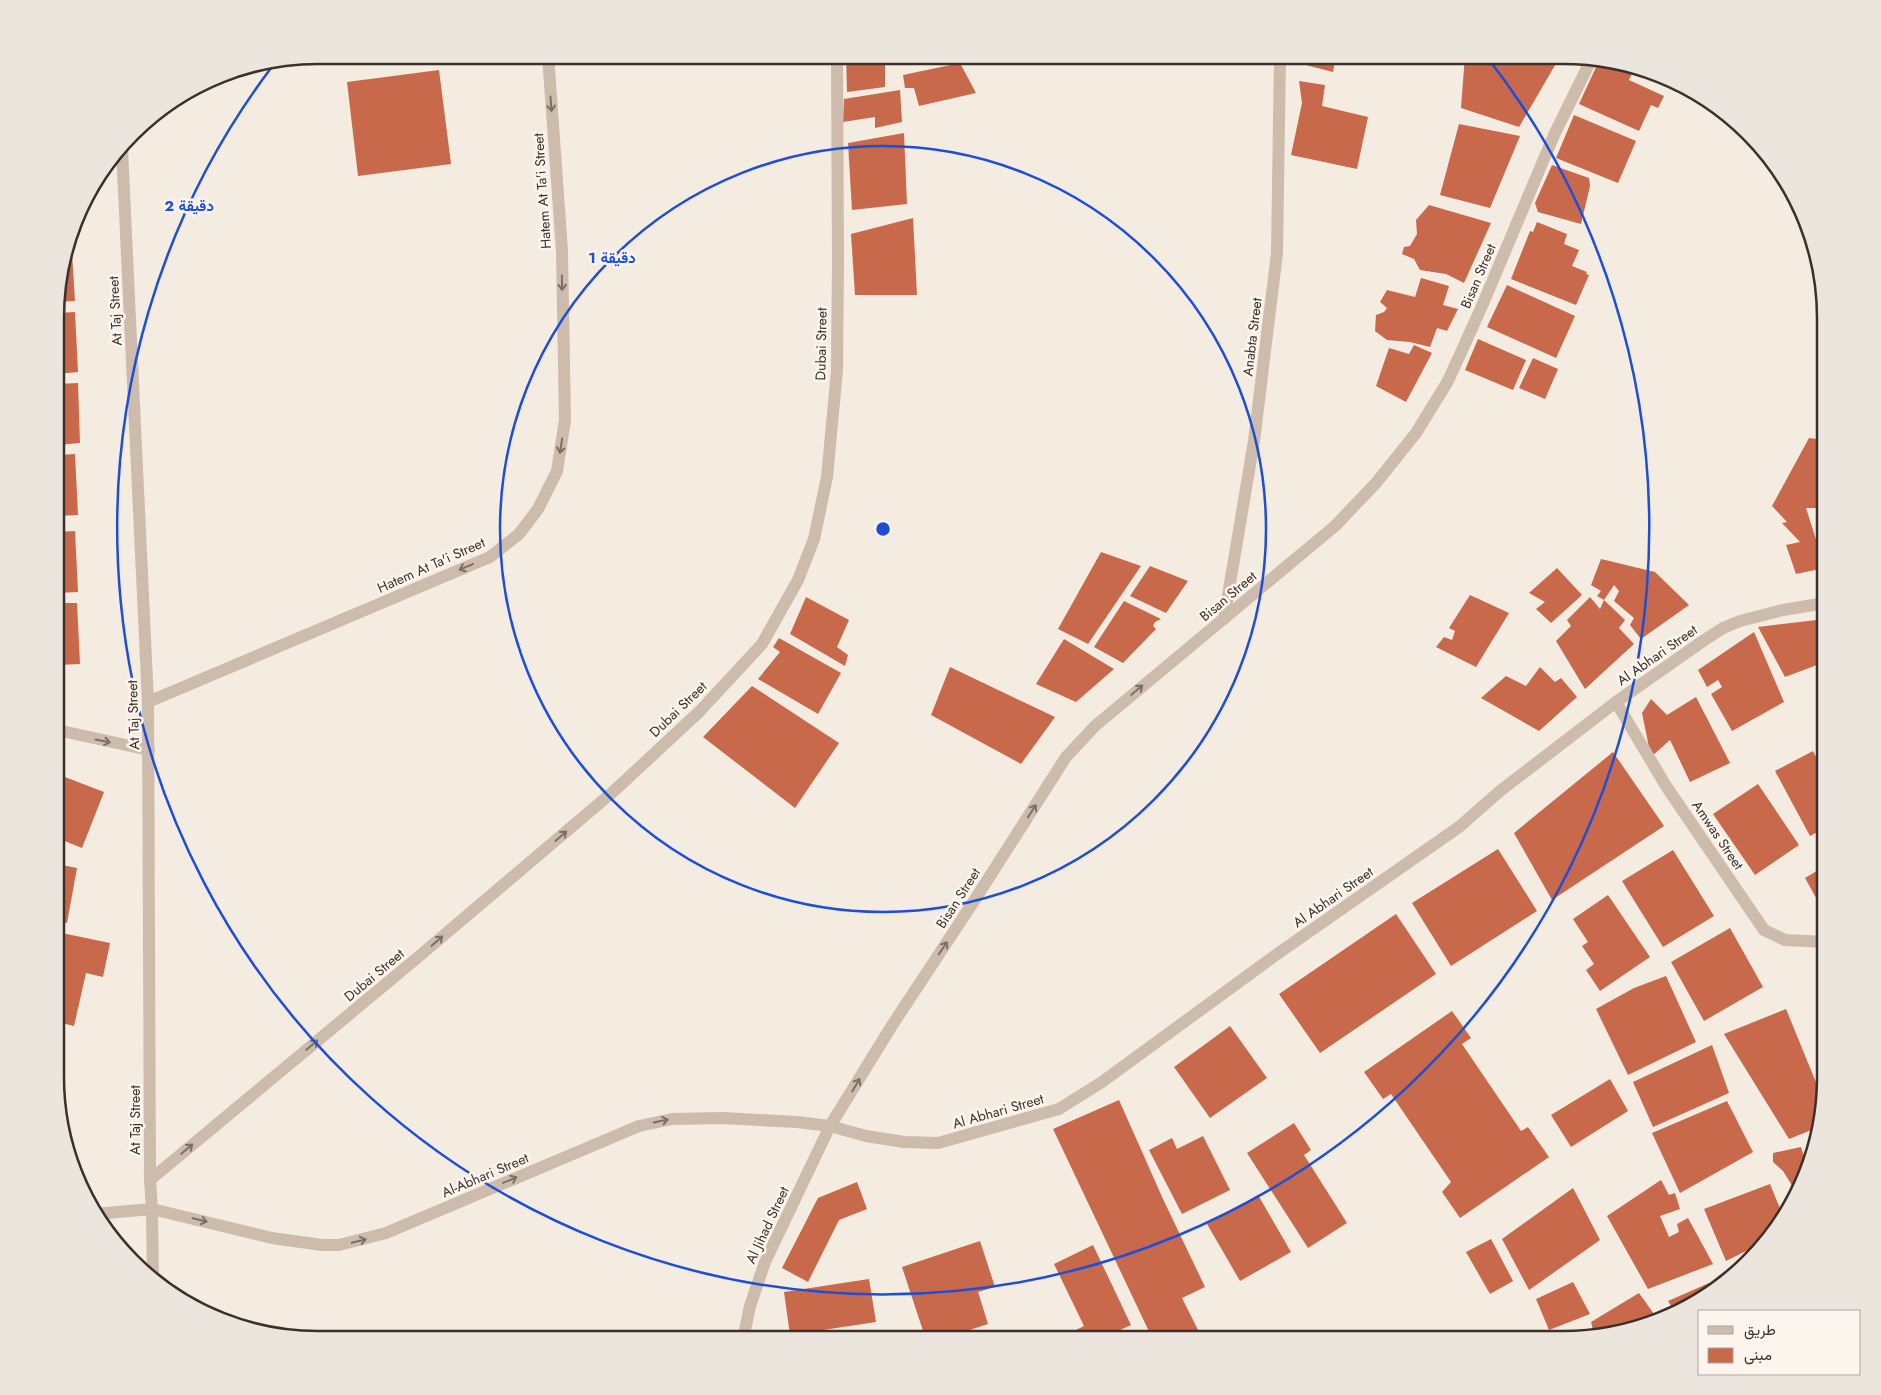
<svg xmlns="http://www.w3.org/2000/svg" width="1881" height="1395" font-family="Jost,Vazirmatn,sans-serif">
<rect width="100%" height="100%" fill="#f4ebe1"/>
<!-- building -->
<g fill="#c8694b">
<path d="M 846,55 L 885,55 L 885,87 L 847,92 Z"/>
<path d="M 898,55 L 948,55 L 948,60 L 898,65 Z"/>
<path d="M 1291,55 L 1336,55 L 1333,72 L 1290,61 Z"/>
<path d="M 1465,55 L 1548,56 L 1558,60 L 1519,127 L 1461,108 Z"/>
<path d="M 1605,60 L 1633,71 L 1629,80 L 1664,96 L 1658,108 L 1651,105 L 1639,131 L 1579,104 L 1597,65 L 1602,67 Z"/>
<path d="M 960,63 L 976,93 L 919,106 L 914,88 L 905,88 L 903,75 Z"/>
<path d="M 439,70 L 451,164 L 358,176 L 347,82 Z"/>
<path d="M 1299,81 L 1325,85 L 1322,106 L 1368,117 L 1357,169 L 1291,155 L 1302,103 Z"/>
<path d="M 900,90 L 902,122 L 875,128 L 875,117 L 843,122 L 844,99 Z"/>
<path d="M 1574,115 L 1636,141 L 1618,183 L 1556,158 Z"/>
<path d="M 1459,124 L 1520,136 L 1490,208 L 1440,195 Z"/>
<path d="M 904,133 L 907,204 L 852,210 L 848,143 Z"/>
<path d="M 1552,165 L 1589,178 L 1590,186 L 1581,224 L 1538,212 L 1535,203 Z"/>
<path d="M 1429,205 L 1491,223 L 1464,283 L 1446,274 L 1420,270 L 1414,259 L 1402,254 L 1404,247 L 1410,246 L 1417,234 L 1416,220 Z"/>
<path d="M 913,218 L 917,295 L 855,295 L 851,234 Z"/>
<path d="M 1537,222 L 1567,234 L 1564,244 L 1579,250 L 1572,266 L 1587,272 L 1586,274 L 1589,275 L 1576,305 L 1511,279 L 1530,231 L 1533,232 Z"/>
<path d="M 71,237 L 75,301 L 57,302 L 57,283 Z"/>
<path d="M 1421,278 L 1449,286 L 1443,305 L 1458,309 L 1447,331 L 1437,328 L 1430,347 L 1410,342 L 1387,340 L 1375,331 L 1376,315 L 1384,312 L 1387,308 L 1380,302 L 1387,290 L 1415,297 Z"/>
<path d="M 1507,285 L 1575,316 L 1556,358 L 1487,327 Z"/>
<path d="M 75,312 L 78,372 L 57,374 L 57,313 Z"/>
<path d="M 1478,339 L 1526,360 L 1513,390 L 1465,370 Z"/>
<path d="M 1414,345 L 1432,353 L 1406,402 L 1376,386 L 1389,348 L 1409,354 Z"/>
<path d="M 1533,358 L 1558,369 L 1545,399 L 1519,388 Z"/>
<path d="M 78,383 L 80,443 L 57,445 L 57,384 Z"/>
<path d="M 1809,438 L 1825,440 L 1825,508 L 1806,508 L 1825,568 L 1796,574 L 1786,545 L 1800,542 L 1782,523 L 1787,522 L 1772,506 Z"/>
<path d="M 75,454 L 78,515 L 57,516 L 57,455 Z"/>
<path d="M 75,531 L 78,592 L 57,593 L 57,532 Z"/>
<path d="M 1101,552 L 1141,566 L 1088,644 L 1058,629 Z"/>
<path d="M 1601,559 L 1655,572 L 1689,605 L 1641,639 L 1630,625 L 1634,618 L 1614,601 L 1619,591 L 1614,585 L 1604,600 L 1597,596 L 1601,591 L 1591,585 Z"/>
<path d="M 1150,566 L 1188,581 L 1166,613 L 1130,596 Z"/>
<path d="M 1557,568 L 1582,595 L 1551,623 L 1536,609 L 1545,602 L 1529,593 Z"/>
<path d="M 1470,595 L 1509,613 L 1476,667 L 1436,647 L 1444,637 L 1452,640 L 1455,631 L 1449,628 Z"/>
<path d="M 806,597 L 849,620 L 837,647 L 848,655 L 845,666 L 790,634 Z"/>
<path d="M 1590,597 L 1600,609 L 1604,600 L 1625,620 L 1619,628 L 1634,644 L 1585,689 L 1556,641 L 1571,626 L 1567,620 Z"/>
<path d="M 1124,601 L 1161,619 L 1155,622 L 1153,626 L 1156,629 L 1123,663 L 1094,647 Z"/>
<path d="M 57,603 L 77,603 L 80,664 L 57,665 Z"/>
<path d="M 1825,619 L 1825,662 L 1785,677 L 1758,627 Z"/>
<path d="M 1754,632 L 1784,702 L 1732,731 L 1711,694 L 1722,687 L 1718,680 L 1707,687 L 1698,670 Z"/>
<path d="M 779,638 L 841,673 L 818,714 L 758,679 L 780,652 L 773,647 Z"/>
<path d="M 1064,639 L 1114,669 L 1076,702 L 1036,684 Z"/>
<path d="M 950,667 L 1055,717 L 1021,764 L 931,715 Z"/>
<path d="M 1540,667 L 1555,682 L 1561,678 L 1577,697 L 1539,731 L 1481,698 L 1506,676 L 1526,686 Z"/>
<path d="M 752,686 L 839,743 L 795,808 L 703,737 Z"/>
<path d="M 1696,697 L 1730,763 L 1690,782 L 1670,740 L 1651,757 L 1642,713 L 1651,699 L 1667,715 Z"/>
<path d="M 1825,704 L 1825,723 L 1817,710 Z"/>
<path d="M 1813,751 L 1825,775 L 1825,828 L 1810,836 L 1775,771 Z"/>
<path d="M 1613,752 L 1664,826 L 1552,900 L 1514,833 Z"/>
<path d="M 57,774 L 104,792 L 82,848 L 57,838 Z"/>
<path d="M 1758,784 L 1799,845 L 1755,875 L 1713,814 Z"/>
<path d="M 1498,849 L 1537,911 L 1451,966 L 1412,903 Z"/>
<path d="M 1673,850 L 1714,916 L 1663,947 L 1622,881 Z"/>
<path d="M 57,864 L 77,868 L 67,923 L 57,921 Z"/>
<path d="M 1825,866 L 1825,914 L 1805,878 Z"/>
<path d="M 1608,895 L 1650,957 L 1600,991 L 1586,970 L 1594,964 L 1582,946 L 1588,942 L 1573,919 Z"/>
<path d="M 1396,914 L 1436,974 L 1320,1053 L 1279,994 Z"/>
<path d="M 1730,928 L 1763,987 L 1704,1021 L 1671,962 Z"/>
<path d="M 57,932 L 110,943 L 103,977 L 86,973 L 74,1026 L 57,1022 Z"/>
<path d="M 1666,976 L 1696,1042 L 1628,1075 L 1596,1009 L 1634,988 Z"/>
<path d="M 1786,1009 L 1824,1102 L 1819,1127 L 1789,1139 L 1724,1034 Z"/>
<path d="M 1452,1011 L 1471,1038 L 1462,1044 L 1521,1131 L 1528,1127 L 1549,1157 L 1460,1218 L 1442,1192 L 1451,1182 L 1391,1094 L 1383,1099 L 1364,1072 Z"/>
<path d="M 1230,1026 L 1267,1078 L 1210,1118 L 1174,1067 Z"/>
<path d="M 57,1041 L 62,1042 L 58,1057 L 57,1056 Z"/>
<path d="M 1712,1045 L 1729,1093 L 1653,1127 L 1633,1082 Z"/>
<path d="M 1610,1079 L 1628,1111 L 1571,1147 L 1551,1115 Z"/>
<path d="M 1119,1100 L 1163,1199 L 1205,1287 L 1182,1298 L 1202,1338 L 1198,1340 L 1153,1340 L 1053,1129 Z"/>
<path d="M 1727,1101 L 1753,1152 L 1680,1193 L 1652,1133 Z"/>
<path d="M 1294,1123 L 1311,1150 L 1304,1155 L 1347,1223 L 1308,1248 L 1247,1153 Z"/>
<path d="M 1203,1136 L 1230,1190 L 1182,1214 L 1149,1150 L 1172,1138 L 1177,1149 Z"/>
<path d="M 1801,1147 L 1808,1169 L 1800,1185 L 1793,1187 L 1783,1171 L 1773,1162 L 1773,1153 Z"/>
<path d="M 1661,1180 L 1669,1195 L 1675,1193 L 1680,1209 L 1660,1216 L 1669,1237 L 1679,1232 L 1677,1224 L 1688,1218 L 1713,1264 L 1648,1289 L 1607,1216 Z"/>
<path d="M 857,1182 L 867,1209 L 839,1220 L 808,1282 L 782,1268 L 818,1198 Z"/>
<path d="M 1770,1184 L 1783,1216 L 1772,1238 L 1726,1261 L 1704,1209 Z"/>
<path d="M 1573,1188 L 1600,1240 L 1529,1290 L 1502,1239 Z"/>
<path d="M 1258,1195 L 1291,1252 L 1240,1281 L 1207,1224 Z"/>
<path d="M 1491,1239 L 1513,1281 L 1490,1294 L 1466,1252 Z"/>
<path d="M 980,1241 L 995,1287 L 978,1292 L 988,1324 L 939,1340 L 926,1340 L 902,1267 Z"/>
<path d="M 1093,1245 L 1131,1325 L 1120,1330 L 1125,1340 L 1056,1340 L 1084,1326 L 1054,1264 Z"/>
<path d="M 1754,1256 L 1736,1275 L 1730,1279 L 1726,1273 Z"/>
<path d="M 869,1279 L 876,1322 L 790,1335 L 784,1292 Z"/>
<path d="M 1716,1280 L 1719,1286 L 1676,1314 L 1668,1301 Z"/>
<path d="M 1573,1282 L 1590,1314 L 1549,1330 L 1536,1299 Z"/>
<path d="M 1639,1293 L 1659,1321 L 1631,1331 L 1593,1336 L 1594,1334 L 1591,1322 Z"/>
</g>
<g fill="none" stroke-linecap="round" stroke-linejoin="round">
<!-- minor -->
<g stroke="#cdbbac" stroke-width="12">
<path d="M 1224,619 L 1254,441 L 1277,253 L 1280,55"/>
<path d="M 148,702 L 490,557 L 519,534 L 538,509 L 557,471 L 565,420 L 562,251 L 548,55"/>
<path d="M 1616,702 L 1666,786 L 1764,930 L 1785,940 L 1825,942"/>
<path d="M 57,730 L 149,750"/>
<path d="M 150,1180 L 417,958 L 615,790 L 699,712 L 762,644 L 798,580 L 814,539 L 827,477 L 837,370 L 838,261 L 837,55"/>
<path d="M 743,1340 L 750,1306 L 765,1262 L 830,1126 L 891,1027 L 974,901 L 1066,757 L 1095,726 L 1335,526 L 1376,483 L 1416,433 L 1448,381 L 1482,306 L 1554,135 L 1592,58"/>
</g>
<!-- tertiary -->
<g stroke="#cdbbac" stroke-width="12">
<path d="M 122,149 L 148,702 L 150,1180 L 152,1209 L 153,1281"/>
<path d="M 95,1214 L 152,1209 L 272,1238 L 322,1245 L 339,1245 L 386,1233 L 639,1126 L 672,1119 L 722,1118 L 797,1122 L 830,1126 L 866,1136 L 904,1142 L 938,1143 L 1059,1109 L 1102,1082 L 1273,957 L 1459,827 L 1500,791 L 1616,702 L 1703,641 L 1723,628 L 1740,621 L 1783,610 L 1825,603"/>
</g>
</g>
<!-- one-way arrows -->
<defs><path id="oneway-shaft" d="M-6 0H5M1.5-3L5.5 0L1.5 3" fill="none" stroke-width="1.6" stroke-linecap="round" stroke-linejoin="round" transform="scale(1.25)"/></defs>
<g stroke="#7d6f65">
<use href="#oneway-shaft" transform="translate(551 104) rotate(86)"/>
<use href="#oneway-shaft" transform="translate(562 283) rotate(89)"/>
<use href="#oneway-shaft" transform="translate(561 446) rotate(99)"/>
<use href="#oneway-shaft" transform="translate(466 567) rotate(157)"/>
<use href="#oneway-shaft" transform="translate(1137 690) rotate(-40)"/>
<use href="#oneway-shaft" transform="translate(103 741) rotate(12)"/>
<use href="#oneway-shaft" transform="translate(1032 811) rotate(-57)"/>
<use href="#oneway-shaft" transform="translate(561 836) rotate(-41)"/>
<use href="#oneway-shaft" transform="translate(437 941) rotate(-41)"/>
<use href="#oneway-shaft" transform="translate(943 948) rotate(-56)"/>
<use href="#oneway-shaft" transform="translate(312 1045) rotate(-40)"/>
<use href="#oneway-shaft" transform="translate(856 1085) rotate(-59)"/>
<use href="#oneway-shaft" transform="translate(661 1121) rotate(-12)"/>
<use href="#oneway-shaft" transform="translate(187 1149) rotate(-40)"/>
<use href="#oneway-shaft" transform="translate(510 1180) rotate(-23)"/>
<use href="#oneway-shaft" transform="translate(200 1220) rotate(14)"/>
<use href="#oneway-shaft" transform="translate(359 1241) rotate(-14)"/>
</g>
<!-- distance rings -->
<g fill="none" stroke="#1d4ed8" stroke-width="2.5">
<circle cx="883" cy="529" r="383"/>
<path d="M1487 57A766 766 0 1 1 271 68"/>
</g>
<g text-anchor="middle" stroke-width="5" stroke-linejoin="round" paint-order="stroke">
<!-- street labels -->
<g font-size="14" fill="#3b302b" stroke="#fbf5ee">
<text transform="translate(542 191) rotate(-94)" y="5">Hatem At Ta'i Street</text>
<text transform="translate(1478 276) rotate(-67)" y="5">Bisan Street</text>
<text transform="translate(115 311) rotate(-93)" y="5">At Taj Street</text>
<text transform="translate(1252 337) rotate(-83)" y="5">Anabta Street</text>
<text transform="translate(821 344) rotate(-89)" y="5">Dubai Street</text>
<text transform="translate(431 565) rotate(-24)" y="5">Hatem At Ta'i Street</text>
<text transform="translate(1228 596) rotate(-40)" y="5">Bisan Street</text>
<text transform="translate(1657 655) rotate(-35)" y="5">Al Abhari Street</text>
<text transform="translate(678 709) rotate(-44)" y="5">Dubai Street</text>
<text transform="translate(133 715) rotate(-92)" y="5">At Taj Street</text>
<text transform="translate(1718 835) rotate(56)" y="5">Amwas Street</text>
<text transform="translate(1333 897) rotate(-35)" y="5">Al Abhari Street</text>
<text transform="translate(958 898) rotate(-57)" y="5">Bisan Street</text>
<text transform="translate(374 975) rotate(-40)" y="5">Dubai Street</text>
<text transform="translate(998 1111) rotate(-16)" y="5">Al Abhari Street</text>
<text transform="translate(135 1120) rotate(-90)" y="5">At Taj Street</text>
<text transform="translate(485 1175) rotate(-23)" y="5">Al-Abhari Street</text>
<text transform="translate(767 1225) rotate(-65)" y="5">Al Jihad Street</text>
</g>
</g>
<!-- crop -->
<path d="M0 0H1881V1395H0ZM318 64H1563A254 254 0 0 1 1817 318V1077A254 254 0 0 1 1563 1331H318A254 254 0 0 1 64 1077V318A254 254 0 0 1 318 64Z" fill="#ece5de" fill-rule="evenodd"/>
<path fill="none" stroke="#3b302b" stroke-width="2.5" d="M318 64H1563A254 254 0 0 1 1817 318V1077A254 254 0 0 1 1563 1331H318A254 254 0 0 1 64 1077V318A254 254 0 0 1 318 64Z"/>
<circle cx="883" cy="529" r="8" fill="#1d4ed8" stroke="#fbf5ee" stroke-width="2.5"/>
<g font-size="15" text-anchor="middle" font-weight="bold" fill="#1d4ed8" stroke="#fbf5ee" stroke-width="5" stroke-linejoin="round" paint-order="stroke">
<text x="189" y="211">2 دقيقة</text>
<text x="612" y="263">1 دقيقة</text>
</g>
<!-- legend -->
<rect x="1698" y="1310" width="162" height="65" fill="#fbf5ee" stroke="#aea6a0"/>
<rect x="1708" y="1326" width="25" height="8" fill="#cdbbac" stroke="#aea6a0"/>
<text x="1744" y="1335" font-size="15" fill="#3b302b">طريق</text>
<rect x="1708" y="1348" width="25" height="15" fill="#c8694b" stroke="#aea6a0"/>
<text x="1744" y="1360" font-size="15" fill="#3b302b">مبنى</text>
</svg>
